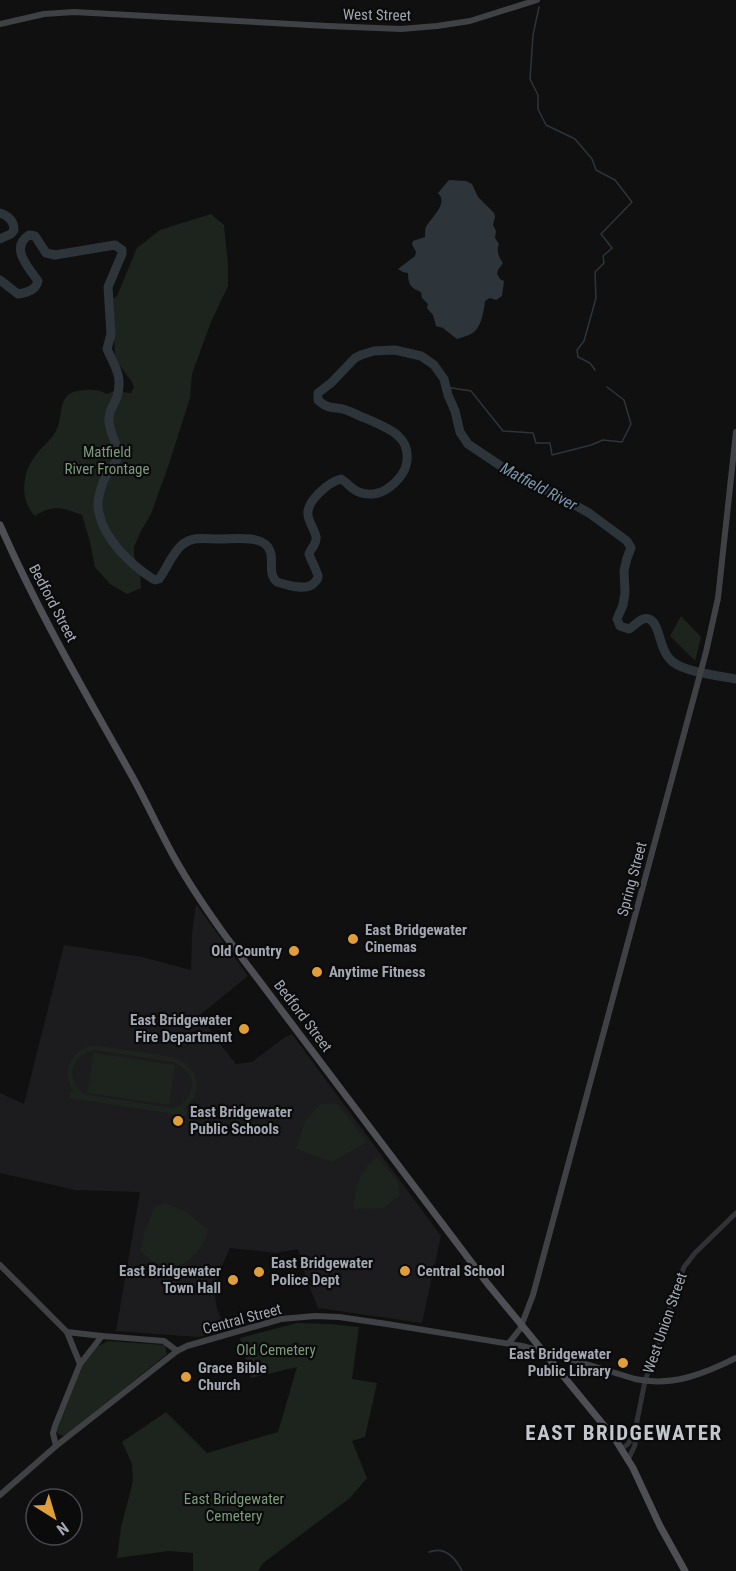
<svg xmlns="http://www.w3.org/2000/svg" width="736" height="1571" font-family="'Roboto Condensed',sans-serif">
<rect width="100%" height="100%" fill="#101011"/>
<!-- built -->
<path fill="#1c1c1e" d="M 196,904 L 248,976 L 200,1015 L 220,1044 L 236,1064 L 252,1062 L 285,1037 L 292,1034 L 441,1236 L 422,1323 L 318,1308 L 307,1281 L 298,1249 L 276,1253 L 230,1248 L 217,1277 L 215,1296 L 217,1309 L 226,1329 L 198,1337 L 116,1331 L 140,1192 L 75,1190 L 0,1173 L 0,1093 L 24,1104 L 64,945 L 142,957 L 191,970 L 192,934 Z"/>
<!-- green -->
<g fill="#1d231d" fill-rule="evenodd">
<path d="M 211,214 L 224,225 L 228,264 L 228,286 L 211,322 L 192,374 L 190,398 L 169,464 L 151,514 L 141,531 L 134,547 L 134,556 L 140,573 L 141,588 L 127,594 L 110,584 L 95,567 L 90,542 L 82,515 C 63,508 53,504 35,516 C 19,500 22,473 35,456 C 41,447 51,441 56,431 C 65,413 55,391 85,390 C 92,389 101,390 107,394 L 114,391 L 131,393 L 134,387 L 132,382 L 115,359 L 112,299 L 117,296 L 137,248 L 160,230 Z"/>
<path d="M 681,616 L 701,637 L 695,661 L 670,636 Z"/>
<path d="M 91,1046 L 100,1046 L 173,1057 L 185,1063 L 194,1073 L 197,1086 L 194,1098 L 183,1109 L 187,1110 L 186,1116 L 69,1098 L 70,1092 L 74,1092 C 61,1074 69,1052 91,1046 ZM 95,1050 L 172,1062 C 198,1069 199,1100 173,1108 L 84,1094 C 64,1079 71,1054 95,1050 Z"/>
<path d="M 94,1053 L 175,1065 L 169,1105 L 87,1093 Z"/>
<path d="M 337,1103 L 367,1142 L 332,1162 L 296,1149 L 305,1121 L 321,1104 Z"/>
<path d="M 378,1157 L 398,1183 L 400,1195 L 384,1208 L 353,1209 C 357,1187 358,1169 378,1157 Z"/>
<path d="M 165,1203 L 185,1211 L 209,1231 C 200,1252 182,1277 155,1263 C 150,1260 145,1255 140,1250 L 145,1230 L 155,1207 Z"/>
<path d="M 297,1323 L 330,1324 L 359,1327 L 352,1379 L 377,1383 L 365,1437 L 352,1441 L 367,1478 L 350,1498 L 263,1563 L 258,1571 L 193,1571 L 193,1553 L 169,1551 L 117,1558 L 121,1527 L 133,1481 L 132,1464 L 122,1442 L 166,1412 L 207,1453 L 278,1432 L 297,1367 L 251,1378 L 240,1338 Z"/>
<path d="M 108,1341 L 165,1345 L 167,1354 L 65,1436 C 60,1435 58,1435 56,1430 L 84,1362 L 96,1347 Z"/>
</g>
<!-- water -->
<path fill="#2d353a" d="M 449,180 L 466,181 L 472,184 L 478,197 L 494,213 L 495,217 L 493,225 L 496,231 L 495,238 L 499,244 C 496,252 499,257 503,263 L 498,270 L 497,274 L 500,279 L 504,281 L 502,296 L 496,300 L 490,298 L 485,301 C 484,310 482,323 476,330 C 472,335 463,337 457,339 L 443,328 L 436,326 L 433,315 L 427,308 L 428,304 L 422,298 L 421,292 C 411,288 408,285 408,273 L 403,272 L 398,269 L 415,256 L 416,252 L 412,244 L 413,241 L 425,237 C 425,234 425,229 426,227 C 431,217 449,204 438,193 Z"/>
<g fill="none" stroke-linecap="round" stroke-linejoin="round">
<!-- stream -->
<g stroke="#2d353a" stroke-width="1.5">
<path d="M 539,7 L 533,35 L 530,79 L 538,95 L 538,109 L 546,125 L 575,139 L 592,159 L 596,170 L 615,180 L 632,202 L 601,234 L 612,248 L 603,256 L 604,263 L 595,272 L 596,298 L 584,341 L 577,350 L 578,357 L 590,363 L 595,370"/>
<path d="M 446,387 L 471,391 L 503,431 L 533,433 L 536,443 L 550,443 L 552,455 L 591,445 L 603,440 L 622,442 L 631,424 L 624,400 L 607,387"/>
<path d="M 429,1552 C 445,1546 455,1557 462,1571"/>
</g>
<!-- river -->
<g stroke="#2d353a" stroke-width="9">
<path d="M 0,213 C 9,216 14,221 14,230 L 11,234 L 0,239"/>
<path d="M 0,280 L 18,294 C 27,293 36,290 38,281 C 29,268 9,248 29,235 L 35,236 L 46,253 L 55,255 L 115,245 L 122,250 L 122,254 L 108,287 L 111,334 L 107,349 C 115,367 123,376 117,397 C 114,404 109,411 109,418 C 108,432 118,444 118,453 C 118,464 107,472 103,482 C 100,492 96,502 99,513 C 104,539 131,565 153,579 L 155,580 L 159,579 C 168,567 171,554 183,544 C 194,536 206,539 219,539 C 233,539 259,535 268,547 C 276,558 266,572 277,582 C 287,585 308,592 315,582 C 318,579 319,576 317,573 C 315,566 311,561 309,554 C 311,548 317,544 316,537 C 315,530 309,523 308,515 C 306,501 329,482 341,479 C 346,482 348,484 352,488 C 362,496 376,496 387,489 C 397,482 406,473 407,460 C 410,434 384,427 365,418 C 358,416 351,411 343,409 C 332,407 327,409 318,400 L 318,393 L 331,383 L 355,358 L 361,355 L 374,351 L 395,350 L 421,356 L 434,365 L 444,379 L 448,395 L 455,411 L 460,432 L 468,444 L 523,481 L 553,493 L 589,513 L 627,541 L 631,548 L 627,558 L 624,571 L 625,593 L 623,605 L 617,619 L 620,626 L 629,629 C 635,626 641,616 649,619 C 661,623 658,651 673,662 C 685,672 720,676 736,679"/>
</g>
<!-- tertiary -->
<g stroke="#313236" stroke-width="5">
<path d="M 621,1449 L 628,1444 L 635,1431 L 645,1381 L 684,1267 L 695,1253 L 736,1213"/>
<path d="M 628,1460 L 635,1445 L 635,1432"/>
</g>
<!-- secondary -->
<g stroke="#3f4145" stroke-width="6">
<path d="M 0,24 L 44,14 L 74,12 L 328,26 L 401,29 L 437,26 L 470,21 L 537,0"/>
<path d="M 0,1265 L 67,1332 L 102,1336 L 164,1341 L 177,1351"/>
<path d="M 67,1332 L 80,1364"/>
<path d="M 509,1343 L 520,1329 L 533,1295 L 706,652 L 718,598 L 736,432"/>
<path d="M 56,1446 L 53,1433 L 55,1426 L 80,1364 L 102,1336"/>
<path d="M 0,1495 L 56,1446 L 177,1351 L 187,1346 L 281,1319 L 315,1316 L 339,1317 L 387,1324 L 522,1346 L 573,1360 L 635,1379 C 672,1387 704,1374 736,1358"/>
</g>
<!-- primary -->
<path stroke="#4d4f54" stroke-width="7" d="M 0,525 C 38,612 86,694 132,776 C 147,803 159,830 174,857 C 189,884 206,909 224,934 L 487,1283 L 615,1439 L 633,1468 L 660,1526 L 685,1571"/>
</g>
<!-- markers -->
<g fill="#df9e39" stroke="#0b0b0c" stroke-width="2">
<circle cx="353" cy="939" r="6"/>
<circle cx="294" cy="951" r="6"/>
<circle cx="317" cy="972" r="6"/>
<circle cx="244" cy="1029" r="6"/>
<circle cx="178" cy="1121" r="6"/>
<circle cx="405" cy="1271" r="6"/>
<circle cx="259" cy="1272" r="6"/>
<circle cx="233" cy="1280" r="6"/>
<circle cx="623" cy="1363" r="6"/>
<circle cx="186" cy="1377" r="6"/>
</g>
<g text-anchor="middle" stroke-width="4.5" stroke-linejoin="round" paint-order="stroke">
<!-- street labels -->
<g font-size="15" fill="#a2a7b1" stroke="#0b0b0c">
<text transform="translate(377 15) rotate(1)" y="5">West Street</text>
<text transform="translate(53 603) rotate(62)" y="5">Bedford Street</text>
<text transform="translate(632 879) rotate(-75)" y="5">Spring Street</text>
<text transform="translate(303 1016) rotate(53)" y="5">Bedford Street</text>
<text transform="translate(242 1319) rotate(-15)" y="5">Central Street</text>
<text transform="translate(665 1323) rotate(-71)" y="5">West Union Street</text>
</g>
<!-- park labels -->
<g font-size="15" fill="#7b9a7b" stroke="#0b0b0c">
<text x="107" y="457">Matfield<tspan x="107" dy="17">River Frontage</tspan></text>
<text x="276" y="1355">Old Cemetery</text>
<text x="234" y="1504">East Bridgewater<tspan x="234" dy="17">Cemetery</tspan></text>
</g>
<!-- poi labels -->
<g font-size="15" font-weight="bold" fill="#a2a7b1" stroke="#0b0b0c" text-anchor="start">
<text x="365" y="935">East Bridgewater<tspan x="365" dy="17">Cinemas</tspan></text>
<text x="282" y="956" text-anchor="end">Old Country</text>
<text x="329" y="977">Anytime Fitness</text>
<text x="232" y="1025" text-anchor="end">East Bridgewater<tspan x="232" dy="17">Fire Department</tspan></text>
<text x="190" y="1117">East Bridgewater<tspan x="190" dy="17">Public Schools</tspan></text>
<text x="271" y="1268">East Bridgewater<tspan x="271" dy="17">Police Dept</tspan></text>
<text x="221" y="1276" text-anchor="end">East Bridgewater<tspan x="221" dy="17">Town Hall</tspan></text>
<text x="417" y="1276">Central School</text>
<text x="611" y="1359" text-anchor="end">East Bridgewater<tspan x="611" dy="17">Public Library</tspan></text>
<text x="198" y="1373">Grace Bible<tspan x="198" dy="17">Church</tspan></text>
</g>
<!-- water labels -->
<g font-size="16" font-style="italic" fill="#7c96a9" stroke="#0b0b0c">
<text transform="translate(539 486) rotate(28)" y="6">Matfield River</text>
</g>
<!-- district labels -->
<g font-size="21" font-weight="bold" letter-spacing="1.5" fill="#c3c6cd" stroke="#0b0b0c">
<text x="624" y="1440">EAST BRIDGEWATER</text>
</g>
</g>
<!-- north arrow -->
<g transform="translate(54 1517) rotate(143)"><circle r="28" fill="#0b0b0c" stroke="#47494e" stroke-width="1.5"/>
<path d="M0-4.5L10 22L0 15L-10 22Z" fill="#df9e39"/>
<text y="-9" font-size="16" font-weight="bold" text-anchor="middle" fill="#a2a7b1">N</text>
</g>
</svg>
